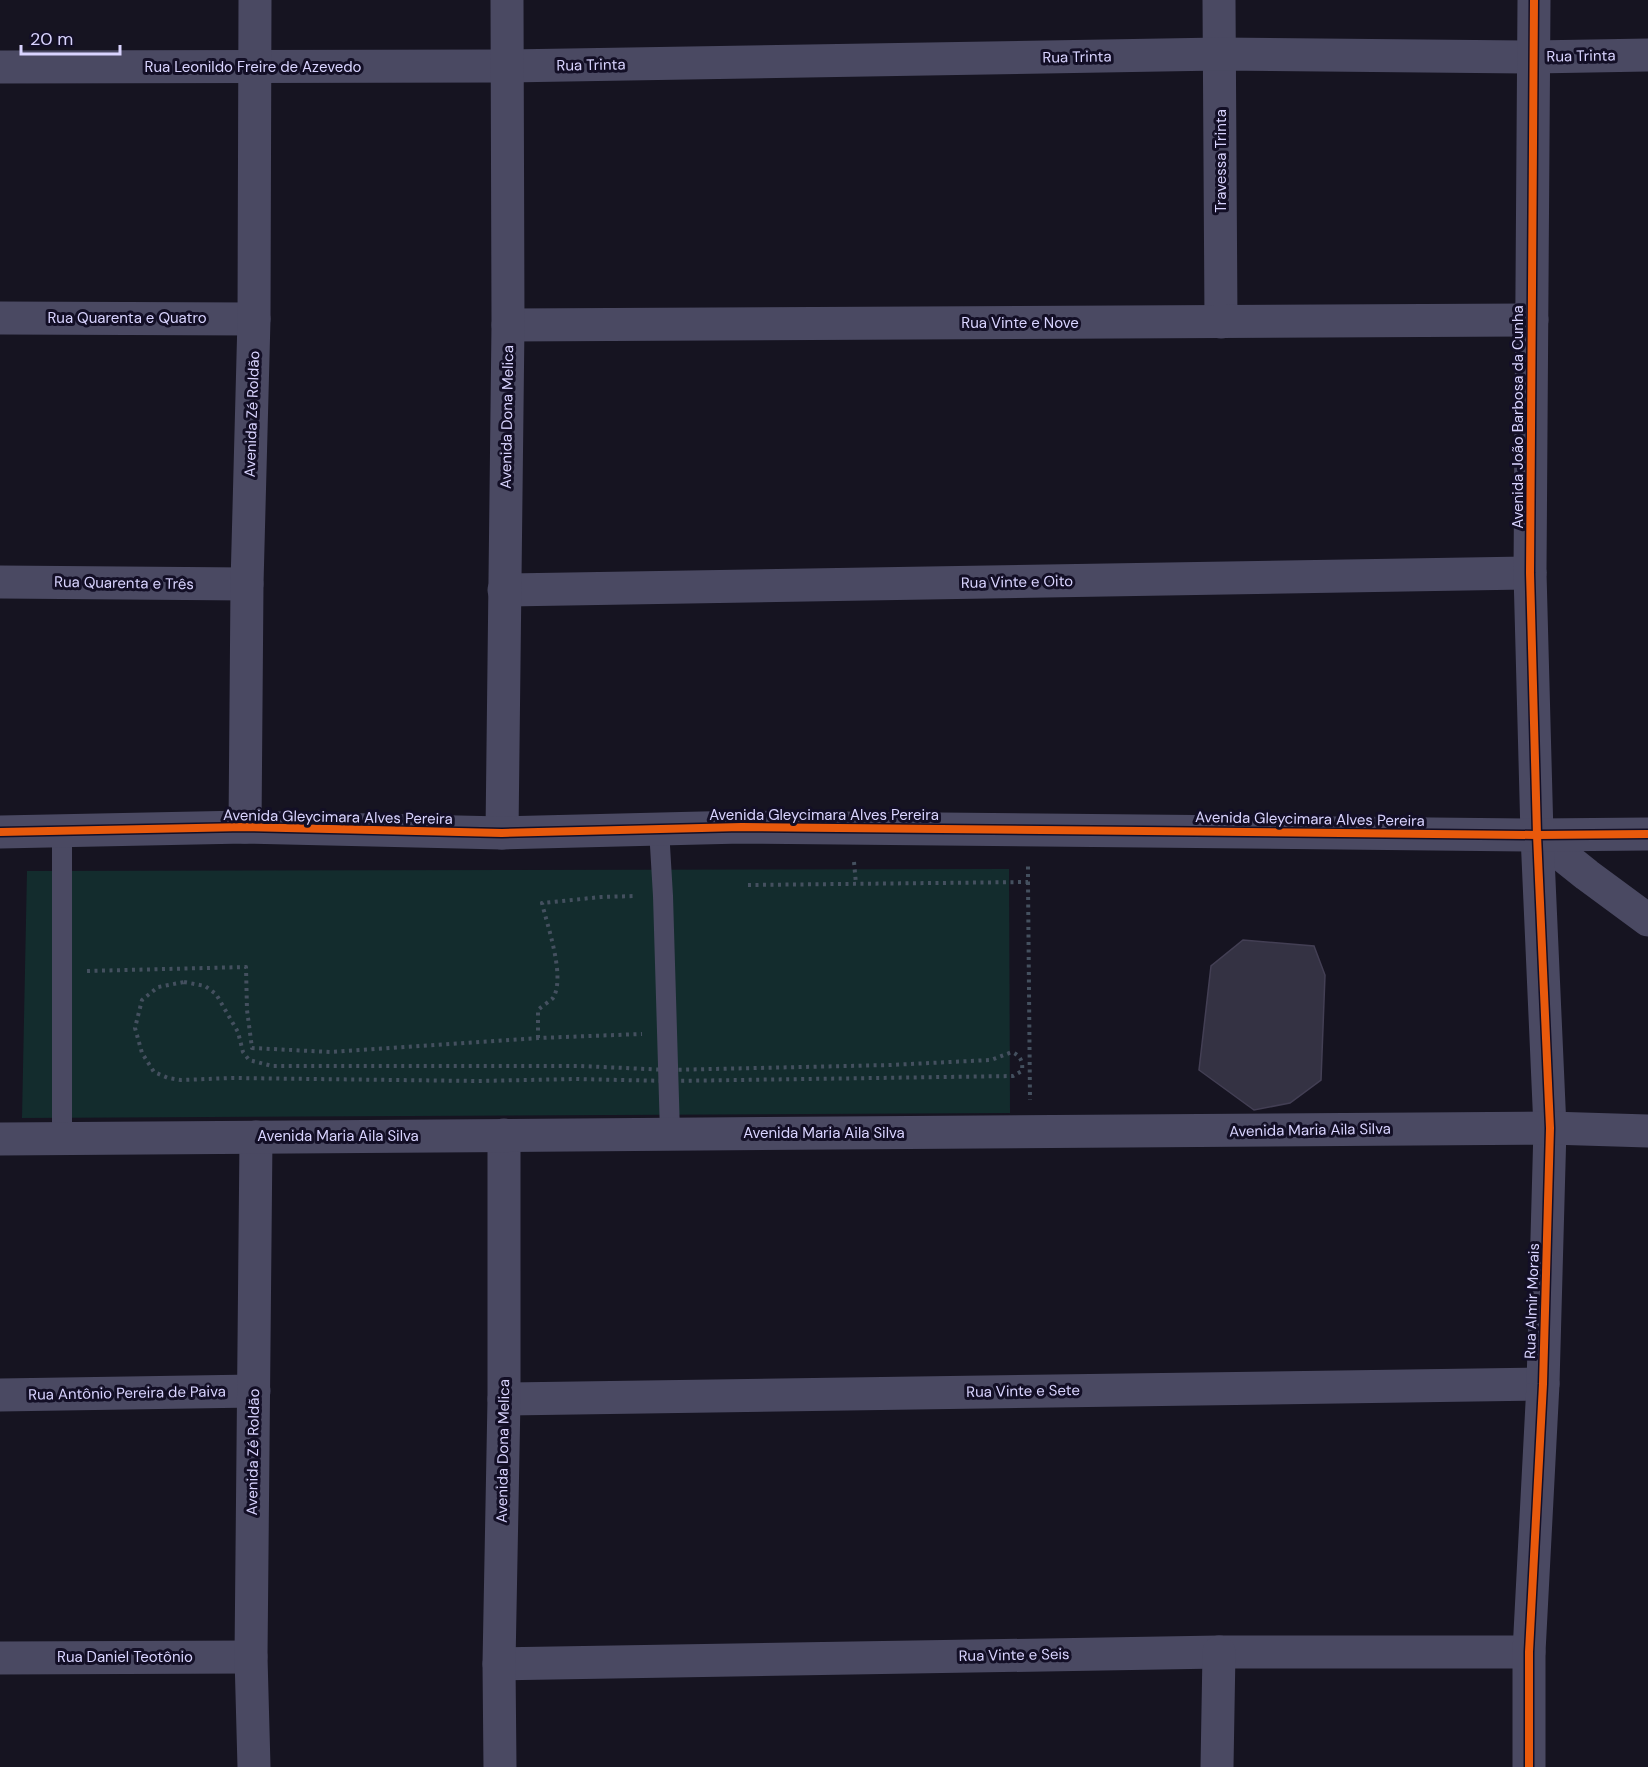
<svg xmlns="http://www.w3.org/2000/svg" width="1648" height="1767" font-family="'DM Sans',sans-serif">
<rect width="100%" height="100%" fill="#161421"/>
<!-- green -->
<path fill="#132c2d" d="M 1009,869 L 1010,1113 L 22,1118 L 27,871 Z"/>
<!-- building -->
<path fill="#343243" stroke="#433f54" stroke-width="1.5" d="M 1243,940 L 1314,946 L 1325,975 L 1321,1080 L 1290,1103 L 1254,1110 L 1199,1070 L 1211,966 Z"/>
<g fill="none" stroke-linecap="round" stroke-linejoin="round">
<!-- path -->
<g stroke="#44505f" stroke-width="4" stroke-dasharray="3 4.5" stroke-linecap="butt">
<path d="M 854,862 L 856,884"/>
<path d="M 1028,882 L 1030,1100"/>
<path d="M 748,885 L 1028,882 L 1028,862"/>
<path d="M 87,971 L 246,967 L 247,1010 L 252,1048 L 331,1052 L 538,1038 L 642,1034"/>
<path d="M 184,982 L 205,986 L 216,994 L 238,1032 L 243,1052 L 249,1060 L 272,1066 L 581,1066 L 668,1070 L 890,1065 L 991,1060 L 1012,1052 C 1021,1056 1023,1062 1022,1071 L 1013,1076 L 669,1081 L 575,1079 L 478,1081 L 232,1078 L 181,1080 L 168,1078 L 154,1072 L 142,1053 L 135,1028 L 142,1000 L 158,987 Z"/>
<path d="M 538,1038 L 538,1010 C 542,1006 549,1002 553,998 C 566,977 547,925 542,903 L 601,897 L 636,896"/>
</g>
<!-- service -->
<g stroke="#4a4962" stroke-width="20">
<path d="M 659,829 L 663,896 L 670,1133"/>
<path d="M 62,1139 L 62,832"/>
</g>
<!-- minor -->
<g stroke="#4a4962" stroke-width="33">
<path d="M 1219,0 L 1221,322"/>
<path d="M 0,67 L 506,66 L 1220,54 L 1534,57 L 1648,55"/>
<path d="M 0,318 L 254,319"/>
<path d="M 508,325 L 1532,320"/>
<path d="M 0,582 L 247,584"/>
<path d="M 504,590 L 1530,573"/>
<path d="M 245,827 L 247,584 L 254,319 L 255,0"/>
<path d="M 502,833 L 508,325 L 507,0"/>
<path d="M 1537,835 L 1587,875 L 1648,920"/>
<path d="M 0,1395 L 254,1391"/>
<path d="M 504,1399 L 1543,1384"/>
<path d="M 0,1658 L 251,1657"/>
<path d="M 499,1664 L 1219,1652 L 1529,1652"/>
<path d="M 254,1767 L 251,1657 L 256,1137"/>
<path d="M 500,1767 L 499,1664 L 504,1399 L 504,1135"/>
<path d="M 1217,1767 L 1219,1652"/>
<path d="M 1529,1767 L 1529,1652 L 1543,1384 L 1550,1128 L 1537,835 L 1530,573 L 1534,0"/>
</g>
<!-- tertiary -->
<g stroke="#4a4962" stroke-width="33">
<path d="M 0,832 L 245,827 L 502,833 L 742,827 L 1537,835 L 1648,834"/>
<path d="M 0,1139 L 1550,1128 L 1648,1131"/>
</g>
<defs>
<g id="cycleway">
<path d="M 0,832 L 245,827 L 502,833 L 742,827 L 1537,835 L 1648,834"/>
<path d="M 1529,1767 L 1529,1652 L 1543,1384 L 1550,1128 L 1537,835 L 1530,573 L 1534,0"/>
</g>
</defs>
<!-- cycleway casing -->
<use href="#cycleway" stroke="#130f26" stroke-width="11"/>
<!-- cycleway -->
<use href="#cycleway" stroke="#e8590c" stroke-width="8"/>
</g>
<g text-anchor="middle" stroke-width="6" stroke-linejoin="round" paint-order="stroke">
<!-- street labels -->
<g font-size="15" fill="#d9d4ff" stroke="#130f26">
<text transform="translate(1581 56) rotate(-1)" y="5">Rua Trinta</text>
<text transform="translate(1077 57) rotate(-1)" y="5">Rua Trinta</text>
<text transform="translate(591 65) rotate(-1)" y="5">Rua Trinta</text>
<text x="253" y="72">Rua Leonildo Freire de Azevedo</text>
<text transform="translate(1221 161) rotate(-90)" y="5">Travessa Trinta</text>
<text x="127" y="323">Rua Quarenta e Quatro</text>
<text x="1020" y="328">Rua Vinte e Nove</text>
<text transform="translate(252 414) rotate(-88)" y="5">Avenida Zé Roldão</text>
<text transform="translate(507 417) rotate(-89)" y="5">Avenida Dona Melica</text>
<text transform="translate(1518 417) rotate(-90)" y="5">Avenida João Barbosa da Cunha</text>
<text transform="translate(1017 582) rotate(-1)" y="5">Rua Vinte e Oito</text>
<text transform="translate(124 583) rotate(1)" y="5">Rua Quarenta e Três</text>
<text x="824" y="820">Avenida Gleycimara Alves Pereira</text>
<text transform="translate(338 817) rotate(1)" y="5">Avenida Gleycimara Alves Pereira</text>
<text transform="translate(1310 819) rotate(1)" y="5">Avenida Gleycimara Alves Pereira</text>
<text transform="translate(1310 1130) rotate(-1)" y="5">Avenida Maria Aila Silva</text>
<text x="824" y="1138">Avenida Maria Aila Silva</text>
<text x="338" y="1141">Avenida Maria Aila Silva</text>
<text transform="translate(1532 1301) rotate(-88)" y="5">Rua Almir Morais</text>
<text transform="translate(1023 1391) rotate(-1)" y="5">Rua Vinte e Sete</text>
<text transform="translate(127 1393) rotate(-1)" y="5">Rua Antônio Pereira de Paiva</text>
<text transform="translate(503 1451) rotate(-89)" y="5">Avenida Dona Melica</text>
<text transform="translate(253 1452) rotate(-89)" y="5">Avenida Zé Roldão</text>
<text transform="translate(1014 1655) rotate(-1)" y="5">Rua Vinte e Seis</text>
<text x="125" y="1662">Rua Daniel Teotônio</text>
</g>
</g>
<!-- scale -->
<path d="M21 45v9h99v-9" fill="none" stroke="#d9d4ff" stroke-width="3"/>
<text x="30" y="45" font-size="18" fill="#d9d4ff" stroke="#130f26" stroke-width="4.5" paint-order="stroke">20 m</text>
</svg>
